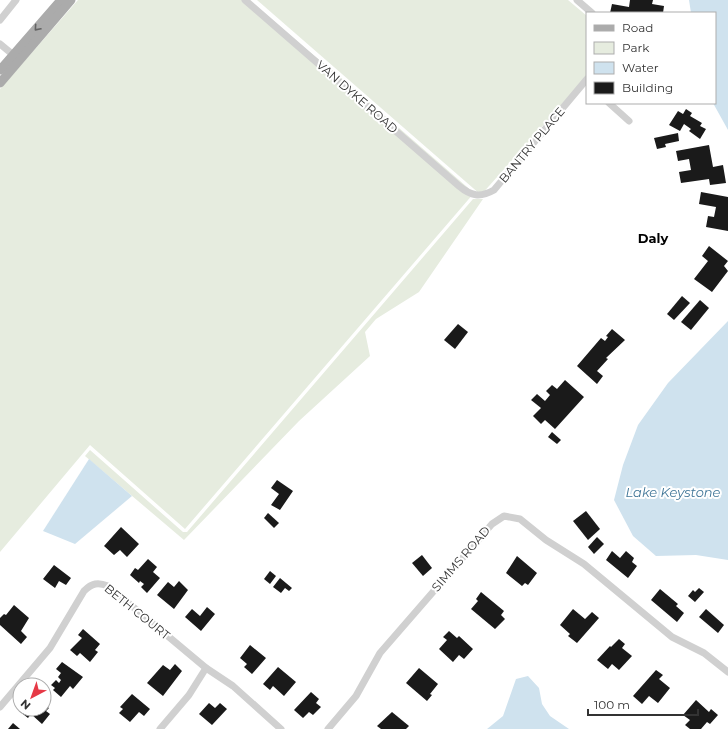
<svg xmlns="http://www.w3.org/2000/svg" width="728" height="729" font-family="Montserrat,sans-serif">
<rect width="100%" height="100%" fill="#fff"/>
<!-- green -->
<g fill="#e6ecdf">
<path d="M 78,0 L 244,0 L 331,69 L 474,193 L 185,529 L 90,445 L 0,552 L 0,89 Z"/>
<path d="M 257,0 L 568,0 L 587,16 L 587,76 L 481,195 Z"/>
<path d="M 473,199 L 483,199 L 419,292 L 376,319 L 365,332 L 370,356 L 299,421 L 184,540 L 85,456 L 90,450 L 183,532 L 187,532 Z"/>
</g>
<!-- water -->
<g fill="#cfe2ee">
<path d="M 689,0 L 728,0 L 728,130 L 713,103 L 715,103 L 715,13 L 691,13 Z"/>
<path d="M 728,321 L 728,560 L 696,555 L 656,556 L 633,536 L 614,500 L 623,465 L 638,425 L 668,383 Z"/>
<path d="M 89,459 L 132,496 L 75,544 L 43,531 Z"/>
<path d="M 528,676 L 539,688 L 542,704 L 550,716 L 569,729 L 487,729 L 503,716 L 516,679 Z"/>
</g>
<!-- building -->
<g fill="#1a1a1a">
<path d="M 630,0 L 653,0 L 652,4 L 664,6 L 663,13 L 610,13 L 612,4 L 629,7 Z"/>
<path d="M 686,109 L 692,113 L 690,116 L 702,123 L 700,126 L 706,129 L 700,139 L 689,131 L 691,129 L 684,124 L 680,131 L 669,125 L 678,111 L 683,114 Z"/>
<path d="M 678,133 L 679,141 L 665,144 L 666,147 L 657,149 L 654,138 Z"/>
<path d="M 709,145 L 713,167 L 723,165 L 726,183 L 710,185 L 709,179 L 681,183 L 679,172 L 691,170 L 689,159 L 678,161 L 676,151 Z"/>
<path d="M 701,192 L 728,197 L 728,231 L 706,227 L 708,216 L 714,217 L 716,207 L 699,204 Z"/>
<path d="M 709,246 L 728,261 L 724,266 L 728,271 L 712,292 L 694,279 L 708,261 L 702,256 Z"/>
<path d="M 682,296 L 690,303 L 674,320 L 667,314 Z"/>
<path d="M 700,300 L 709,308 L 691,330 L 681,322 Z"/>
<path d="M 458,324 L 468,332 L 455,349 L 444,340 Z"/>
<path d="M 612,329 L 625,340 L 606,358 L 608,359 L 597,371 L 603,376 L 597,384 L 577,366 L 601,338 L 605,341 L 608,337 L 606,336 Z"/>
<path d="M 565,380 L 584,397 L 555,429 L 545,420 L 541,424 L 533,416 L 541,408 L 531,400 L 537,394 L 545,401 L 550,395 L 546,391 L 552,385 L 557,389 Z"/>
<path d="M 552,432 L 561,440 L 557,444 L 548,437 Z"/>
<path d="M 277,480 L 293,491 L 280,510 L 271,505 L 279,494 L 271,488 Z"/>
<path d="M 586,511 L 600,529 L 588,540 L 573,521 Z"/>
<path d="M 268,513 L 279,523 L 274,528 L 264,518 Z"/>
<path d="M 121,527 L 139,544 L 127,557 L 120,550 L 114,555 L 104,546 Z"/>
<path d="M 597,537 L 604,544 L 594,554 L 588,547 Z"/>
<path d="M 612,551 L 620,558 L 626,551 L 634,558 L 632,562 L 637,566 L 628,578 L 606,560 Z"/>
<path d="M 422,555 L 432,568 L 423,576 L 412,563 Z"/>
<path d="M 517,556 L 537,573 L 528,585 L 525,583 L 522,586 L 506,573 Z"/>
<path d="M 148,559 L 157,567 L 153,572 L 160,578 L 147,593 L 141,587 L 144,584 L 140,581 L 139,583 L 130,575 L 135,568 L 138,570 Z"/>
<path d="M 54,565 L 71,578 L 66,585 L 59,581 L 55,588 L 43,579 Z"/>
<path d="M 270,571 L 276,576 L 270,584 L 264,579 Z"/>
<path d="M 280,578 L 292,588 L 289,591 L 285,588 L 281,593 L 273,587 Z"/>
<path d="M 179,581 L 188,590 L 174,609 L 157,595 L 168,582 L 174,587 Z"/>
<path d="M 699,588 L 704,592 L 695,602 L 688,596 L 693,590 L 695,592 Z"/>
<path d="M 660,589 L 678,604 L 676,606 L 684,613 L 677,622 L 651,600 Z"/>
<path d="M 481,592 L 504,611 L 501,615 L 505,619 L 495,629 L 471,609 L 478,601 L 476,599 Z"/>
<path d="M 14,605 L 29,618 L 21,631 L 27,637 L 21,644 L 0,625 L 0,618 L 4,614 L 6,615 Z"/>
<path d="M 207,607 L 215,614 L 201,631 L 185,617 L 192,609 L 200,616 Z"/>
<path d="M 573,609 L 585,619 L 592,612 L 599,618 L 577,643 L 568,636 L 570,634 L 560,625 Z"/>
<path d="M 706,609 L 724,625 L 718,633 L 699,617 Z"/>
<path d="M 83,629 L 100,644 L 95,650 L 98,652 L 90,662 L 80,653 L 77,656 L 70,650 L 82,638 L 78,635 Z"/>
<path d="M 449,631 L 457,638 L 459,636 L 473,649 L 464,659 L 459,655 L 453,662 L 439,649 L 447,640 L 443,637 Z"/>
<path d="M 619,639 L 625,644 L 622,648 L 632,656 L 619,670 L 612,664 L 608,669 L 597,660 L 610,646 L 611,647 Z"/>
<path d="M 250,645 L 266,658 L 252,674 L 244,667 L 247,664 L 240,658 Z"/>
<path d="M 62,662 L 83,677 L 73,689 L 70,686 L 61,697 L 53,690 L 55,688 L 51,685 L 56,680 L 59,683 L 61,680 L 58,677 L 61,673 L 56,669 Z"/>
<path d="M 175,664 L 182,671 L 163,696 L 147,683 L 163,665 L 170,670 Z"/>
<path d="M 278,667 L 296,682 L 284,696 L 273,686 L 270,690 L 263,684 Z"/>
<path d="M 419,668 L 438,684 L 430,694 L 432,695 L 427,701 L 406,683 Z"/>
<path d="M 656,670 L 663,675 L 659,679 L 670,688 L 658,703 L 649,696 L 642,704 L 633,696 Z"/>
<path d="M 311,692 L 319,699 L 316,703 L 321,707 L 313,715 L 309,712 L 303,718 L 294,710 Z"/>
<path d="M 132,694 L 150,709 L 144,716 L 139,712 L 130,722 L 119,713 L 123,709 L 120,707 Z"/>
<path d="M 44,698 L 49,703 L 46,706 L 49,708 L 46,711 L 50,714 L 42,724 L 31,714 L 28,718 L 19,711 L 21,709 L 44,709 Z"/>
<path d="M 696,700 L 709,712 L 711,709 L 718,715 L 710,724 L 707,722 L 701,729 L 690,729 L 685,725 L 690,720 L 683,715 Z"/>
<path d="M 209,703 L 215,708 L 220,703 L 227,709 L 212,725 L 199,714 Z"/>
<path d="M 392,712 L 409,726 L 406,729 L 381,729 L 377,726 Z"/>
<path d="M 13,723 L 20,729 L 8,729 Z"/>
</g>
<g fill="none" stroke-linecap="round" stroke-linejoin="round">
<!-- minor -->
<g stroke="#d0d0d0" stroke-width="7">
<path d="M 245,0 L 459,186 C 471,196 480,198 494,190 L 587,79"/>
<path d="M 577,0 L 592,13"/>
<path d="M 0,20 L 16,0"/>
<path d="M 0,44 L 17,58"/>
<path d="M 609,103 L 629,121"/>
<path d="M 0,707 L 50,648 L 84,591 C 92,583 98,582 108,586 L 206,668 L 233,686 L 281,729"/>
<path d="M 160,729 L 189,695 L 206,668"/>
<path d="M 328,729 L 356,696 L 380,653 L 492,524 L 504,516 L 520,519 L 546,540 L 584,564 L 672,637 L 704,653 L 728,672"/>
</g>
<!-- major -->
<g stroke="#ababab" stroke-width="9">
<path d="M 0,70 L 61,0"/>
<path d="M 0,83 L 71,0"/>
</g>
</g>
<!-- one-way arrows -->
<defs><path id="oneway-chevron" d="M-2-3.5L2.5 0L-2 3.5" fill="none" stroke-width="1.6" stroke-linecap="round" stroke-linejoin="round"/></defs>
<use stroke="#636363" href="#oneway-chevron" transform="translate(37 28) rotate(131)"/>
<g text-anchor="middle" stroke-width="4" stroke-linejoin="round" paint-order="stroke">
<!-- street labels -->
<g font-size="12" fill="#333" stroke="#fff">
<text transform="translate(357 97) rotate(41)" y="4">VAN DYKE ROAD</text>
<text transform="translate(532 145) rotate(-50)" y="4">BANTRY PLACE</text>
<text transform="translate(461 559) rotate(-49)" y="4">SIMMS ROAD</text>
<text transform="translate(137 612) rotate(39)" y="4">BETH COURT</text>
</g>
<!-- neighbourhood labels -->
<g font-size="13" font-weight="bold" fill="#000" stroke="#fff">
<text x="653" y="243">Daly</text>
</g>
<!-- water labels -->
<g font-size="13" font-style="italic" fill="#3f7597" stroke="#fff">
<text x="673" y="497">Lake Keystone</text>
</g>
</g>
<!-- legend -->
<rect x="586" y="12" width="130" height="92" fill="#ffffff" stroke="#adadad"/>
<rect x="594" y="25" width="20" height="6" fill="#ababab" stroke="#adadad"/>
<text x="622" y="32" font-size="12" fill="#333333">Road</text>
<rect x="594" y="42" width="20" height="12" fill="#e6ecdf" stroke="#adadad"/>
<text x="622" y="52" font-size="12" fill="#333333">Park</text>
<rect x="594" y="62" width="20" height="12" fill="#cfe2ee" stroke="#adadad"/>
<text x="622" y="72" font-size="12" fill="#333333">Water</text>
<rect x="594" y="82" width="20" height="12" fill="#1a1a1a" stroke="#adadad"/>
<text x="622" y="92" font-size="12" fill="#333333">Building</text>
<!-- north arrow -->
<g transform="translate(32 697) rotate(221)"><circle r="19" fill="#ffffff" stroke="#adadad"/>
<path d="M0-3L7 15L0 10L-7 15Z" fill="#e63946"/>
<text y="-6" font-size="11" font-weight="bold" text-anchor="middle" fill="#333333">N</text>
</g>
<!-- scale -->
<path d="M588 709v6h110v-6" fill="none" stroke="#333333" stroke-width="2"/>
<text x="594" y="709" font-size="12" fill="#333333" stroke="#ffffff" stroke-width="3" paint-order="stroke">100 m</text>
</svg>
